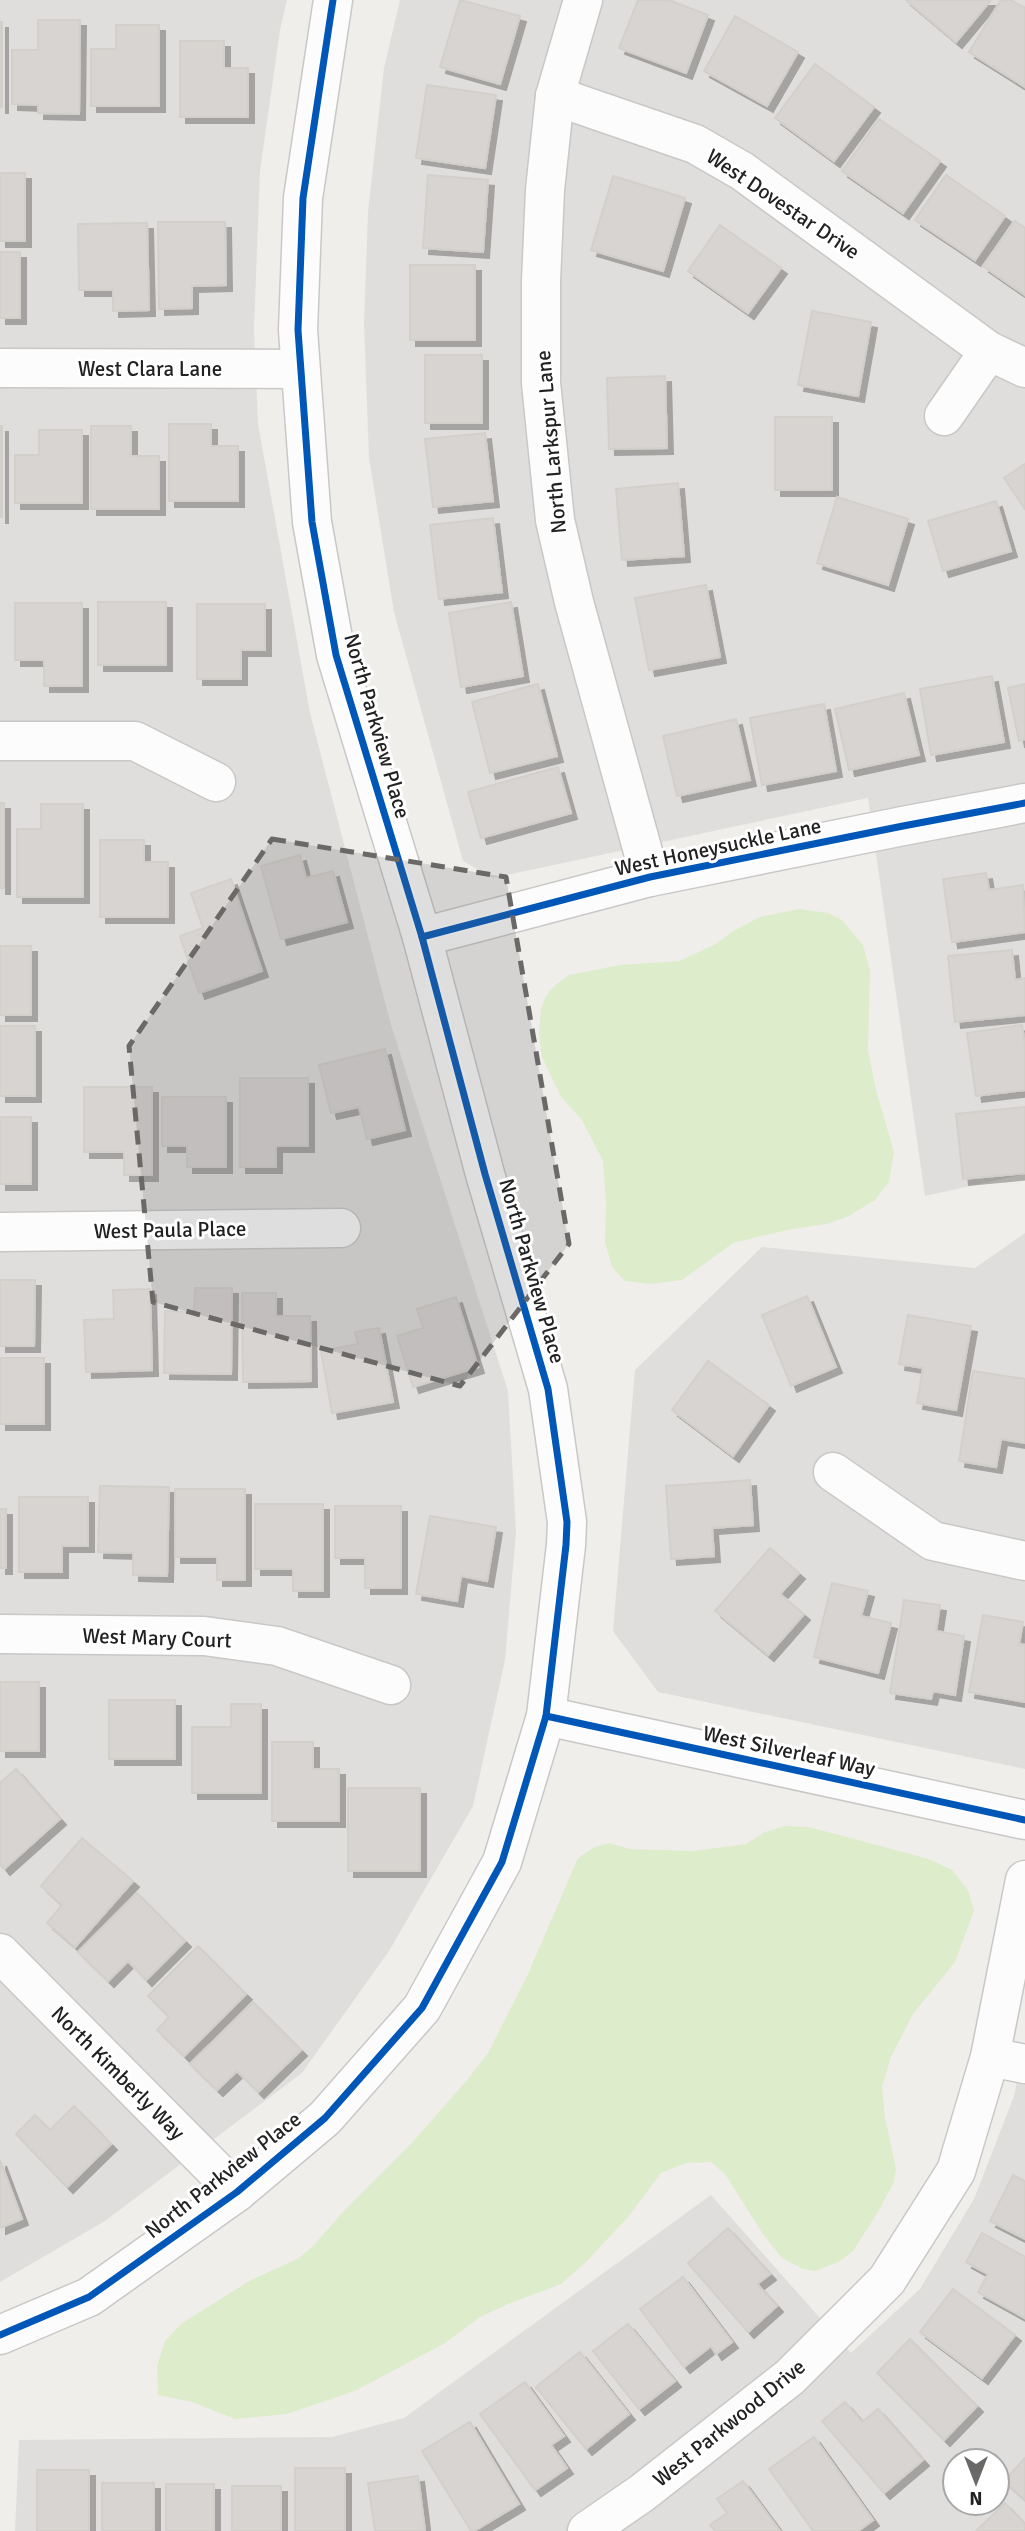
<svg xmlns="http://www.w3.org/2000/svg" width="1025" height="2531" font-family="Signika,sans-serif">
<defs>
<filter id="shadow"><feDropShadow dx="6" dy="6" stdDeviation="0" flood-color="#0004"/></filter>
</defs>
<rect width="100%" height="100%" fill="#f0eeeb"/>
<!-- residential -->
<g fill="#dfdedc" fill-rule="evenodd">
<path d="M 0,0 L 287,0 L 280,30 L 260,171 L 254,329 L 258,424 L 310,713 L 391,1025 L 508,1391 L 516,1531 L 505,1660 L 473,1806 L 389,1951 L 302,2073 L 105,2221 L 0,2282 Z"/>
<path d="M 400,0 L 1025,0 L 1025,1174 L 925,1196 L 868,798 L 493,878 L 463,861 L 394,612 L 369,458 L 364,323 L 368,212 L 384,68 Z"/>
<path d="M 1025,1233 L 1025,1769 L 658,1692 L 613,1631 L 635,1370 L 762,1247 L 975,1268 Z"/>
<path d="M 1025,2043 L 1025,2531 L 15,2531 L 19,2440 L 332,2437 L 404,2418 L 711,2195 L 851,2353 L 920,2289 L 974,2199 L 1014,2096 ZM 955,2461 L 997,2461 L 997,2503 L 955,2503 Z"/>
</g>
<!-- grass -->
<g fill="#ddeccb">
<path d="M 799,909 L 828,913 L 842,920 L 863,945 L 870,970 L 868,1050 L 876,1090 L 894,1152 L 889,1182 L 875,1200 L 847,1217 L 826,1224 L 787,1230 L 733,1243 L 682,1280 L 650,1284 L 625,1281 L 612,1267 L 605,1242 L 606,1202 L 603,1161 L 582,1120 L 561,1097 L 542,1057 L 539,1034 L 541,1008 L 546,996 L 554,986 L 569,975 L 620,965 L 679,961 L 716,944 L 733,931 L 760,917 Z"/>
<path d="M 784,1826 L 809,1827 L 929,1859 L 952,1870 L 968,1890 L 974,1911 L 955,1962 L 913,2014 L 891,2057 L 882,2087 L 885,2117 L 896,2169 L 894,2182 L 878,2212 L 853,2251 L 839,2262 L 815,2271 L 803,2269 L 782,2258 L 763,2234 L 725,2174 L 711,2162 L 686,2163 L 661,2173 L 628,2217 L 587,2261 L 561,2284 L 508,2304 L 480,2317 L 445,2343 L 355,2391 L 287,2414 L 235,2419 L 192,2402 L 158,2395 L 157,2366 L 165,2341 L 182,2323 L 251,2280 L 299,2258 L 314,2245 L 342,2213 L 410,2145 L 467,2080 L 488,2053 L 528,1974 L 578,1858 L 593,1848 L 609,1843 L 630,1849 L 694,1851 L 746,1844 L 765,1832 Z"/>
</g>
<!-- building -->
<g fill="#d7d4d2" stroke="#d3d0cc" stroke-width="2" filter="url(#shadow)">
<path d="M 460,0 L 520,16 L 500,84 L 440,67 Z"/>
<path d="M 638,0 L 669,0 L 708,15 L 686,73 L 619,48 Z"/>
<path d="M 906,0 L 991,0 L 956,42 Z"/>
<path d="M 1001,0 L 1011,0 L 1025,8 L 1025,87 L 969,52 Z"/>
<path d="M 735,16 L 798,52 L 767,106 L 704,71 Z"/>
<path d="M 38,20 L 80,20 L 79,114 L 38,113 L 38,105 L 12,104 L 12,50 L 38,50 Z"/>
<rect x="0" y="22" width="2" height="85"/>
<path d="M 116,25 L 159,25 L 159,106 L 91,106 L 91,49 L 116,49 Z"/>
<path d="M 180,41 L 224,41 L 224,68 L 248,68 L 248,117 L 180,117 Z"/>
<path d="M 815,64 L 874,107 L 834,161 L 775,118 Z"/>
<path d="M 427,85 L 496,95 L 485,168 L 416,158 Z"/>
<path d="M 879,119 L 940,161 L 903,213 L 842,171 Z"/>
<rect x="0" y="173" width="25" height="68"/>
<path d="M 428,175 L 488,180 L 483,252 L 423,248 Z"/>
<path d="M 946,175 L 1005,216 L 975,260 L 915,220 Z"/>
<path d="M 613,176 L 685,198 L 663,271 L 591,250 Z"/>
<path d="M 1015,221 L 1025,228 L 1025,295 L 983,266 Z"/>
<path d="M 158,222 L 225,222 L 226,285 L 192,286 L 192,308 L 159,309 Z"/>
<path d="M 147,223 L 149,310 L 113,311 L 113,290 L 79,290 L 78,224 Z"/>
<path d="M 720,225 L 781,268 L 748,313 L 688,271 Z"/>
<rect x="0" y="252" width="20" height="66"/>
<rect x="410" y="265" width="65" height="75"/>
<path d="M 812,311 L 871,322 L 858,396 L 798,385 Z"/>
<rect x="425" y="355" width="57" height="68"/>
<path d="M 665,376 L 667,448 L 609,449 L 607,378 Z"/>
<rect x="775" y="417" width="57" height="73"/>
<path d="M 169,424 L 211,424 L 211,446 L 238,446 L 238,501 L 169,501 Z"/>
<rect x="0" y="426" width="2" height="91"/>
<path d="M 91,426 L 131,426 L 131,456 L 159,456 L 159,509 L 91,509 Z"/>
<path d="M 39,430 L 82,430 L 82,503 L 15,503 L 15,455 L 39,455 Z"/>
<path d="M 485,433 L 493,501 L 433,507 L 425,439 Z"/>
<path d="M 1025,464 L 1025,509 L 1004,478 Z"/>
<path d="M 678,483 L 684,556 L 622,560 L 616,489 Z"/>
<path d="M 837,497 L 908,519 L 888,585 L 817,563 Z"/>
<path d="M 996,501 L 1011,551 L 943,571 L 928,521 Z"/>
<path d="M 493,518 L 502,592 L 439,599 L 430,525 Z"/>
<path d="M 706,585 L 720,657 L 649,670 L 635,598 Z"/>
<rect x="98" y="602" width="68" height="63"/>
<path d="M 511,602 L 523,676 L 461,687 L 449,613 Z"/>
<path d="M 15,603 L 82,603 L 82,686 L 44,686 L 44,660 L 15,660 Z"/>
<path d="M 197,604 L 265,604 L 265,650 L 241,650 L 241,679 L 197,679 Z"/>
<path d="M 992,676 L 1004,742 L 931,755 L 920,689 Z"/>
<path d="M 538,684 L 557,756 L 490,773 L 472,702 Z"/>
<path d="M 1025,684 L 1025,739 L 1019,741 L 1008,688 Z"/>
<path d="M 904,693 L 919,755 L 849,770 L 835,709 Z"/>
<path d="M 824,704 L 836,771 L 762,785 L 750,718 Z"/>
<path d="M 736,719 L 750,780 L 677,796 L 663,736 Z"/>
<path d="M 558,767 L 571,813 L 481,838 L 468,792 Z"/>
<rect x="0" y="803" width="4" height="85"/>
<path d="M 41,804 L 83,804 L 83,897 L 17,897 L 17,829 L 41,829 Z"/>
<path d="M 100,840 L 144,840 L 144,862 L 168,862 L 168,917 L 100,917 Z"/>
<path d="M 300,855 L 306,878 L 333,871 L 347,922 L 281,939 L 261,866 Z"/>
<path d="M 986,873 L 989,890 L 1023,885 L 1025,932 L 952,942 L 943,879 Z"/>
<path d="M 231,879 L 262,971 L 199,993 L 180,936 L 203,928 L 191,893 Z"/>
<rect x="0" y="946" width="31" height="69"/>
<path d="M 1012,950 L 1015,980 L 1025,978 L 1025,1015 L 955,1022 L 948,956 Z"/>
<path d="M 1022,1025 L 1025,1046 L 1025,1090 L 976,1096 L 967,1033 Z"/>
<rect x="0" y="1026" width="35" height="70"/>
<path d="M 385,1049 L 405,1130 L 367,1139 L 359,1107 L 331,1113 L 319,1065 Z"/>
<path d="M 240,1078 L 308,1078 L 308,1146 L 276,1146 L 276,1167 L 240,1167 Z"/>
<path d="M 84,1087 L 152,1087 L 152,1175 L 124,1175 L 124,1152 L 84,1152 Z"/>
<path d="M 162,1097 L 226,1097 L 226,1167 L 187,1167 L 187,1146 L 162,1146 Z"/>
<path d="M 1025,1107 L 1025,1173 L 963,1179 L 956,1114 Z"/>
<rect x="0" y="1117" width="31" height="67"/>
<path d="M 0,1280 L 35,1280 L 34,1346 L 0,1346 Z"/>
<path d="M 195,1288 L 232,1288 L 231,1374 L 164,1373 L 165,1311 L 194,1312 Z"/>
<path d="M 150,1289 L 152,1370 L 86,1372 L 84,1320 L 114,1319 L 113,1290 Z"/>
<path d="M 242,1293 L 276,1293 L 276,1316 L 310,1316 L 311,1381 L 243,1382 Z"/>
<path d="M 807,1296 L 836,1367 L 791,1386 L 762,1315 Z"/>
<path d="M 456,1297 L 478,1367 L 413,1387 L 397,1336 L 423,1328 L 417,1309 Z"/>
<path d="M 908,1315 L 971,1326 L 956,1410 L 917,1403 L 923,1368 L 899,1364 Z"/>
<path d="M 379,1328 L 393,1402 L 332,1413 L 321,1351 L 358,1344 L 355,1332 Z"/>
<rect x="0" y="1358" width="44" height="66"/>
<path d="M 708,1361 L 769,1405 L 733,1456 L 672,1410 Z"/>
<path d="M 973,1371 L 1025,1379 L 1025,1443 L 1001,1439 L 996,1467 L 959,1461 Z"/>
<path d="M 750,1480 L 753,1525 L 712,1528 L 714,1556 L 671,1559 L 666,1486 Z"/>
<path d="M 100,1486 L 169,1487 L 167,1576 L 133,1575 L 133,1553 L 98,1552 Z"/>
<path d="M 175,1489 L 245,1489 L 245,1580 L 217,1580 L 217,1557 L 175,1557 Z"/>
<path d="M 19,1497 L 88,1497 L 88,1546 L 62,1546 L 62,1572 L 19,1572 Z"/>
<path d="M 255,1504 L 323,1504 L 323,1591 L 293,1591 L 293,1569 L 255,1569 Z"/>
<path d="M 335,1506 L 401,1506 L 401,1588 L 365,1588 L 365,1558 L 335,1558 Z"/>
<rect x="0" y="1509" width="6" height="59"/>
<path d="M 430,1516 L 496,1527 L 487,1581 L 461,1576 L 457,1601 L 416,1594 Z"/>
<path d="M 770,1548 L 799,1573 L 780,1594 L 804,1614 L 768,1655 L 715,1611 Z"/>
<path d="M 832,1583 L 868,1591 L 861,1616 L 891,1623 L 878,1673 L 814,1657 Z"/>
<path d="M 904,1600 L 940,1605 L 936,1631 L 964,1636 L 955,1695 L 933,1691 L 931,1699 L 890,1693 Z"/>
<path d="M 983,1615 L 1023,1622 L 1019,1644 L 1025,1645 L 1025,1702 L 969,1692 Z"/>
<rect x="0" y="1682" width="39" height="69"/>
<rect x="109" y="1700" width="66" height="59"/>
<path d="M 231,1704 L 261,1704 L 261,1793 L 192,1793 L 192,1727 L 231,1727 Z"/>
<path d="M 272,1742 L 313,1742 L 313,1769 L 339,1769 L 339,1821 L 272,1821 Z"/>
<path d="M 16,1769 L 60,1819 L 4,1869 L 0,1864 L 0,1783 Z"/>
<rect x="348" y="1788" width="72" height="83"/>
<path d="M 82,1838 L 133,1881 L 75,1947 L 47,1923 L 62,1905 L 41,1886 Z"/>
<path d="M 137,1893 L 185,1941 L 146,1980 L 128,1961 L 108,1981 L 78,1952 Z"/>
<path d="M 198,1946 L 246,1994 L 184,2056 L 157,2030 L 169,2017 L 148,1996 Z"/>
<path d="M 253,2002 L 301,2050 L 258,2092 L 237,2071 L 217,2090 L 190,2064 Z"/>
<path d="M 74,2106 L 111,2144 L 67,2187 L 16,2134 L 35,2115 L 50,2130 Z"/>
<path d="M 0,2160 L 22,2219 L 0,2228 Z"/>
<path d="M 1013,2175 L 1025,2181 L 1025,2239 L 990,2221 Z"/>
<path d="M 728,2228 L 770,2274 L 757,2284 L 777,2306 L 748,2332 L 688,2263 Z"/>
<path d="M 982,2233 L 1025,2257 L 1025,2318 L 978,2292 L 988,2274 L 966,2262 Z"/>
<path d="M 683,2277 L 732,2342 L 716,2354 L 711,2346 L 684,2367 L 640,2309 Z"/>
<path d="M 953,2289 L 1015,2335 L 982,2378 L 920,2332 Z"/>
<path d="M 628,2324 L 675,2381 L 639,2409 L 593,2351 Z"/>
<path d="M 910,2339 L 977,2406 L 944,2440 L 877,2373 Z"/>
<path d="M 580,2352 L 629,2414 L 586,2449 L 536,2387 Z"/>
<path d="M 525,2382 L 564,2436 L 551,2445 L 567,2468 L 535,2490 L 480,2414 Z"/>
<path d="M 845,2402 L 862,2422 L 878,2409 L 923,2460 L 884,2493 L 822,2421 Z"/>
<path d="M 470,2422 L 519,2504 L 474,2531 L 471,2531 L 422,2451 Z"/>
<path d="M 814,2437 L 873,2520 L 858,2531 L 813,2531 L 769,2469 Z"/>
<path d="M 1025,2458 L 1025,2500 L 1004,2481 Z"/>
<rect x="295" y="2468" width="50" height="63"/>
<rect x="37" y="2470" width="52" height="61"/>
<path d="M 418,2476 L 425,2531 L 375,2531 L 368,2483 Z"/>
<path d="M 743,2481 L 780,2531 L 715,2531 L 710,2525 L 727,2513 L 717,2499 Z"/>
<rect x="102" y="2483" width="52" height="48"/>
<rect x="166" y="2484" width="48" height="47"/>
<rect x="232" y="2486" width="49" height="45"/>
<path d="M 1005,2503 L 1025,2524 L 1025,2531 L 976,2531 Z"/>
</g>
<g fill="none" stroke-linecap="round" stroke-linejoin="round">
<defs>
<g id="minor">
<path d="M 583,0 L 555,96 L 545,190 L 541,281 L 541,383 L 555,520 L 574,602 L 650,877"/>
<path d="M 555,96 L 695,144 L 742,171 L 989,351 L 1025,368"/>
<path d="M 0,368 L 300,369"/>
<path d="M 944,416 L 989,351"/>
<path d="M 0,741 L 135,741 L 216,782"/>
<path d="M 422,937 L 650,877 L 903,826 L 1025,803"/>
<path d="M 0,1232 L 341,1228"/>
<path d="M 833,1472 L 933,1541 L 1025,1561"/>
<path d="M 0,1634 L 204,1636 L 277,1646 L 391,1685"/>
<path d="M 546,1716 L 1025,1820"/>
<path d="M 0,1953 L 237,2192"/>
<path d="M 990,2057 L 1025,2064"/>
<path d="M 0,2335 L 89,2297 L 237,2192 L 325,2118 L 422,2008 L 502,1862 L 546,1716 L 566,1545 L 567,1522 L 548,1389 L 485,1174 L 422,937 L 336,655 L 312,522 L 298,330 L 303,198 L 333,0"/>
<path d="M 587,2531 L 642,2493 L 790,2377 L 887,2280 L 956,2171 L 990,2057 L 1025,1880"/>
</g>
</defs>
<!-- minor casing -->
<use href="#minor" stroke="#c9c8c7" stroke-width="41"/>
<!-- minor -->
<use href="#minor" stroke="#fdfcfc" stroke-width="38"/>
<defs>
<g id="cycleway">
<path d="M 422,937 L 650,877 L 903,826 L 1025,803"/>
<path d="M 546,1716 L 1025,1820"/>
<path d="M 0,2335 L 89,2297 L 237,2192 L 325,2118 L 422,2008 L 502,1862 L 546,1716 L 566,1545 L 567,1522 L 548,1389 L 485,1174 L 422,937 L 336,655 L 312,522 L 298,330 L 303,198 L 333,0"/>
</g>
</defs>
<!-- cycleway casing -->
<use href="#cycleway" stroke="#fff" stroke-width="11"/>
<!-- cycleway -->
<use href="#cycleway" stroke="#0057b8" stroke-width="7"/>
</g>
<!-- marked area -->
<path fill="#6a6968" fill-opacity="0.2" stroke="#6a6968" stroke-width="5" stroke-dasharray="14 9" stroke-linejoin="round" d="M 272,839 L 506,877 L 569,1244 L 460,1386 L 153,1302 L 129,1046 Z"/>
<g text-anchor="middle" stroke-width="6" stroke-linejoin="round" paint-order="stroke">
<!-- street labels -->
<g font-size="21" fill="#222" stroke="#fff">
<text transform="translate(783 204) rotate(34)" y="7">West Dovestar Drive</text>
<text x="150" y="376">West Clara Lane</text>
<text transform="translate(551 442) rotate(-95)" y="7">North Larkspur Lane</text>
<text transform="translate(377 726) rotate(74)" y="7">North Parkview Place</text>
<text transform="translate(718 847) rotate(-12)" y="7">West Honeysuckle Lane</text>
<text transform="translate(170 1230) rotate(-1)" y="7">West Paula Place</text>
<text transform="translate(532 1271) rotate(74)" y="7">North Parkview Place</text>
<text transform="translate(157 1638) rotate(2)" y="7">West Mary Court</text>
<text transform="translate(789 1751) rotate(12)" y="7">West Silverleaf Way</text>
<text transform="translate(118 2073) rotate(45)" y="7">North Kimberly Way</text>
<text transform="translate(223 2175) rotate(-38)" y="7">North Parkview Place</text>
<text transform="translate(729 2423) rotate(-39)" y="7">West Parkwood Drive</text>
</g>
</g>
<!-- north arrow -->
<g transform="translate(976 2482) rotate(180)"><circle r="33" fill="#ffffff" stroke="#a7a7a7" stroke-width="2"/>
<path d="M0-5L12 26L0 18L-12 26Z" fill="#6a6968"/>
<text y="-10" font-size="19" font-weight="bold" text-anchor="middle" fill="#222222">N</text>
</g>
</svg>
